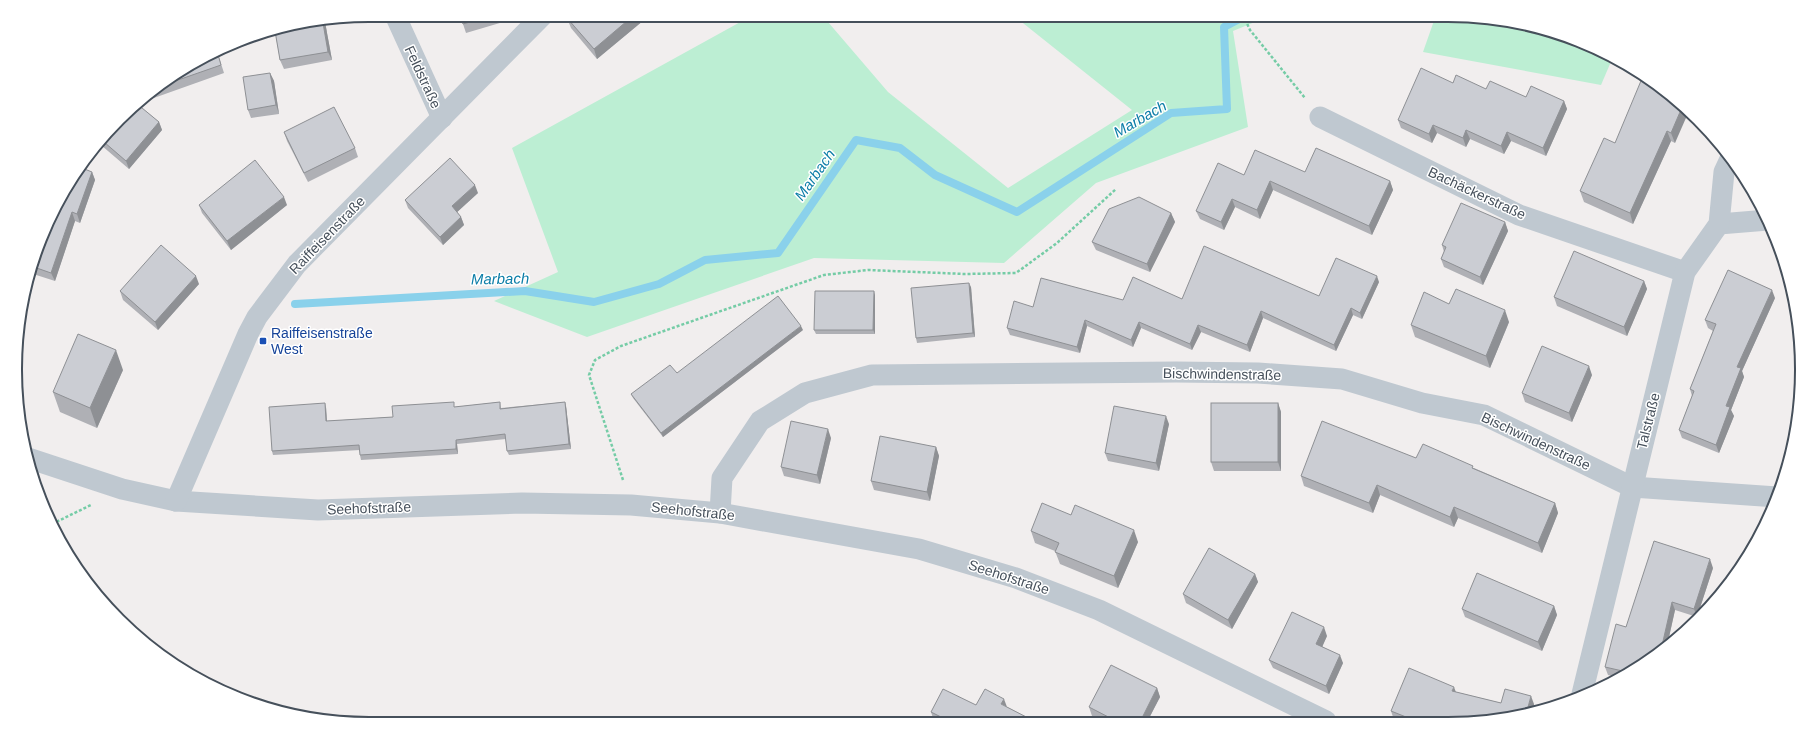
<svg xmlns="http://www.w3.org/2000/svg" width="1817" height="739" font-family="Helvetica,sans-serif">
<rect width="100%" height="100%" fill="#f1eeee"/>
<!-- green -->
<g fill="#bceed3">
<path d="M 753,15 L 822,15 L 888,92 L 1008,188 L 1132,110 L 1013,15 L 1272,15 L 1233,31 L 1248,127 L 1096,183 L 1004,263 L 814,258 L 587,337 L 494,301 L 558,272 L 512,148 Z"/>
<path d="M 1436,15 L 1448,15 L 1561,34 L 1613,57 L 1601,85 L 1423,52 Z"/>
</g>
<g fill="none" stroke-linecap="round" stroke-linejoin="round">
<!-- stream -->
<path stroke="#8ad1eb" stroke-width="8" d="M 295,304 L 525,291 L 594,302 L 659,284 L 705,260 L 778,253 L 856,140 L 900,148 L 935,175 L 1017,212 L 1171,113 L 1227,109 L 1224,27 L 1247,15"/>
<!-- path -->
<g stroke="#75cca6" stroke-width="2.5" stroke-dasharray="3 2" stroke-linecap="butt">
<path d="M 1243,15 L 1250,30 L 1305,98"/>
<path d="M 623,480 L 589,375 L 595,360 L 621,346 L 824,275 L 868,270 L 965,274 L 1016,273 L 1057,243 L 1116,189"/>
<path d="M 52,524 L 91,505"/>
</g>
<!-- street -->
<g stroke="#bfc8d0" stroke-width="21">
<path d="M 395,15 L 442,118"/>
<path d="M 1320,117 L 1519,215 L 1685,272"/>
<path d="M 1719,224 L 1768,220"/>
<path d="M 28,458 L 122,489 L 176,501 L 318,510 L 522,503 L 631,505 L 720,513 L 919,549 L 1016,578 L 1099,610 L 1326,721"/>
<path d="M 176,501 L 248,334 L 257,317 L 297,264 L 543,15"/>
<path d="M 720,513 L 722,478 L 760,421 L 805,393 L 872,375 L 1176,372 L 1258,373 L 1342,379 L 1422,403 L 1484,415 L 1632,487 L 1777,497"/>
<path d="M 1582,694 L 1685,272 L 1719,224 L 1724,172 L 1731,157"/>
</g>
</g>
<!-- wall -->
<g fill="#afb0b5">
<path d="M 460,15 L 524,15 L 524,16 L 466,33 Z"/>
<path d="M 571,15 L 650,15 L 597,59 L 571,28 L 567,18 Z"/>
<path d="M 325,22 L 332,60 L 284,69 L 280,60 L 275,31 Z"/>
<path d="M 217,51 L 224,73 L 137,104 L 159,122 L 162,130 L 129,169 L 101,145 L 136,103 L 192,62 Z"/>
<path d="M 270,73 L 274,81 L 279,114 L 251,118 L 248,110 Z"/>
<path d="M 1453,83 L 1486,89 L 1526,97 L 1564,101 L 1567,109 L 1546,156 L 1511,141 L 1504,154 L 1470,139 L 1466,147 L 1437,133 L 1432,143 L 1401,128 L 1398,120 Z"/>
<path d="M 1681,103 L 1675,143 L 1671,141 L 1633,224 L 1584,202 L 1580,191 L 1615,143 Z"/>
<path d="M 284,132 L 355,148 L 358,157 L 308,182 L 287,141 Z"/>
<path d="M 92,172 L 95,180 L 80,223 L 75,221 L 55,281 L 30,273 L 34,256 Z"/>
<path d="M 1305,172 L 1390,181 L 1393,190 L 1372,235 L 1273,190 L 1260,219 L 1235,207 L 1224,230 L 1200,219 L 1196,211 L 1244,175 Z"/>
<path d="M 478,193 L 457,212 L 461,217 L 464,225 L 443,245 L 408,208 L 405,200 Z"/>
<path d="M 199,205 L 287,205 L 231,250 L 202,213 Z"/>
<path d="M 1171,213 L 1175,222 L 1150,272 L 1096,250 L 1092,242 Z"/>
<path d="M 1505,222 L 1508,231 L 1483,285 L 1444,267 L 1441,259 L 1444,252 L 1442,245 Z"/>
<path d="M 1644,281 L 1647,289 L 1627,336 L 1557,306 L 1554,297 Z"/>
<path d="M 1379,282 L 1362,319 L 1353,315 L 1336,351 L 1263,318 L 1250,352 L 1201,332 L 1192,350 L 1141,328 L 1133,347 L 1087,326 L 1080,353 L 1010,335 L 1007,328 L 1033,307 L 1182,299 L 1319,296 Z"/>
<path d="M 199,284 L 158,330 L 123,300 L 120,291 Z"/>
<path d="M 971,287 L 975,337 L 917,343 L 916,338 Z"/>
<path d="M 875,295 L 875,334 L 816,334 L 814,330 Z"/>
<path d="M 1775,298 L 1742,371 L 1744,377 L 1731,410 L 1734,416 L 1719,453 L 1682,438 L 1679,430 L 1692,396 L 1690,389 L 1713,331 L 1708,328 L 1705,320 Z"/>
<path d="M 1449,304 L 1509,322 L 1490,368 L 1415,337 L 1411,325 Z"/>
<path d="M 803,330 L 663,437 L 633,398 L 631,394 L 677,373 Z"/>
<path d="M 123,370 L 97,428 L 60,412 L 53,392 Z"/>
<path d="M 1592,375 L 1572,422 L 1525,402 L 1522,393 Z"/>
<path d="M 500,402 L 501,408 L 565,402 L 566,406 L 571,449 L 509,455 L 507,451 L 506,439 L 457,444 L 458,454 L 361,460 L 360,455 L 360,450 L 273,455 L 272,451 L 326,407 L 327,421 L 393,417 L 455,407 Z"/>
<path d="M 1278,403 L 1281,412 L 1281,471 L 1214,471 L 1211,462 Z"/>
<path d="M 1169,424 L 1159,471 L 1108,461 L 1105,453 Z"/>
<path d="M 831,438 L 820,484 L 784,476 L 781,467 Z"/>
<path d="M 936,447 L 939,456 L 930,501 L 874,490 L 871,481 Z"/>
<path d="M 1416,458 L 1474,468 L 1555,503 L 1558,513 L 1542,553 L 1458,518 L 1454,527 L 1380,495 L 1373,513 L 1304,486 L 1301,476 Z"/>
<path d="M 1071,515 L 1138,542 L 1118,588 L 1060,564 L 1055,551 L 1035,543 L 1031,531 Z"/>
<path d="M 1713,568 L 1697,617 L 1675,610 L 1667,646 L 1619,678 L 1608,675 L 1605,667 L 1626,627 Z"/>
<path d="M 1255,574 L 1258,582 L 1232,629 L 1186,603 L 1183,594 Z"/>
<path d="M 1554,606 L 1557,615 L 1542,651 L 1465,617 L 1462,609 Z"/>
<path d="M 1327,636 L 1322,646 L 1343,663 L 1329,694 L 1273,668 L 1269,660 Z"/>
<path d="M 1157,688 L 1160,697 L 1147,722 L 1104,722 L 1092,716 L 1089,707 Z"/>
<path d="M 1456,692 L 1501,703 L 1534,704 L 1533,709 L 1494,721 L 1398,721 L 1394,720 L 1391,711 Z"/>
<path d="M 976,705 L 1007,707 L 1036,722 L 937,722 L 934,721 L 931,712 Z"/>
</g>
<!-- shaded-wall -->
<g fill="#8e9094">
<path d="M 634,15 L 650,15 L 597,59 L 594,49 Z"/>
<path d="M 325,22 L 332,60 L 328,52 L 323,23 Z"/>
<path d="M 270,73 L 274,81 L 279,114 L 276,105 Z"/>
<path d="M 1564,101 L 1567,109 L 1546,156 L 1543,148 Z"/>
<path d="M 1683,105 L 1689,111 L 1675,143 L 1671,133 Z"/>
<path d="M 159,122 L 162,130 L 129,169 L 126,161 Z"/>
<path d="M 1433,125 L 1437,133 L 1432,143 L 1429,134 Z"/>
<path d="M 1466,130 L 1470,139 L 1466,147 L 1463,138 Z"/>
<path d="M 1667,131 L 1671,141 L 1633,224 L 1630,213 Z"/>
<path d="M 1507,132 L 1511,141 L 1504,154 L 1501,146 Z"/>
<path d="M 92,172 L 95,180 L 80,223 L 77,214 Z"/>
<path d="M 1270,181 L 1273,190 L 1260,219 L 1257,210 Z"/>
<path d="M 1390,181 L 1393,190 L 1372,235 L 1369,226 Z"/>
<path d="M 475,185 L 478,193 L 455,214 L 452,206 Z"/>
<path d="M 284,197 L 287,205 L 231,250 L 227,241 Z"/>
<path d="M 1232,199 L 1235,207 L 1224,230 L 1221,222 Z"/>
<path d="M 72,212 L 75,221 L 55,281 L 51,273 Z"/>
<path d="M 1171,213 L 1175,222 L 1150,272 L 1147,264 Z"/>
<path d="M 461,217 L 464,225 L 443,245 L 440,237 Z"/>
<path d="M 1505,222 L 1508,231 L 1483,285 L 1480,277 Z"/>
<path d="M 196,276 L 199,284 L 158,330 L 155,322 Z"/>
<path d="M 1377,276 L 1379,282 L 1362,319 L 1360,313 Z"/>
<path d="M 1644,281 L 1647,289 L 1627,336 L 1624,327 Z"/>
<path d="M 969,283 L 971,287 L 975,337 L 973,333 Z"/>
<path d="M 1772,290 L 1775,298 L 1742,371 L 1744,377 L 1731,410 L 1734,416 L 1719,453 L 1716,445 L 1737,367 Z"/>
<path d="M 874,291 L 875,295 L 875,334 L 873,330 Z"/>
<path d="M 1351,308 L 1353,315 L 1336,351 L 1334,345 Z"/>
<path d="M 1505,310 L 1509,322 L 1490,368 L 1486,356 Z"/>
<path d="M 1261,311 L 1263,318 L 1250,352 L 1247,345 Z"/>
<path d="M 1085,320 L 1087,326 L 1080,353 L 1077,347 Z"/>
<path d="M 1139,322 L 1141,328 L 1133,347 L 1131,340 Z"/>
<path d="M 1198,325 L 1201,332 L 1192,350 L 1190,344 Z"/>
<path d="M 801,326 L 803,330 L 663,437 L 661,433 Z"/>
<path d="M 116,350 L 123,370 L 97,428 L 90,408 Z"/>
<path d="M 1589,366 L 1592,375 L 1572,422 L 1569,413 Z"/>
<path d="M 565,402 L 566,406 L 571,449 L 569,444 Z"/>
<path d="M 325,403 L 326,407 L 327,426 L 326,421 Z"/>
<path d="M 1278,403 L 1281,412 L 1281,471 L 1278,462 Z"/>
<path d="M 1166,416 L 1169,424 L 1159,471 L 1156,463 Z"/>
<path d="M 828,429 L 831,438 L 820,484 L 817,475 Z"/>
<path d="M 456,440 L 457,444 L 458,454 L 456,449 Z"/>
<path d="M 936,447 L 939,456 L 930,501 L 927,492 Z"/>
<path d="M 1377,485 L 1380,495 L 1373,513 L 1369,503 Z"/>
<path d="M 1555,503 L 1558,513 L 1542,553 L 1538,543 Z"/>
<path d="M 1454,507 L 1458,518 L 1454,527 L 1450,517 Z"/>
<path d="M 1134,530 L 1138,542 L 1118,588 L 1114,576 Z"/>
<path d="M 1710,559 L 1713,568 L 1697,617 L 1694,609 Z"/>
<path d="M 1255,574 L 1258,582 L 1232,629 L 1228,620 Z"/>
<path d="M 1672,602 L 1675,610 L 1667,646 L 1661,650 Z"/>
<path d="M 1554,606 L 1557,615 L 1542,651 L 1538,642 Z"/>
<path d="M 1324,627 L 1327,636 L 1320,652 L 1316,644 Z"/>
<path d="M 1340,655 L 1343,663 L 1329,694 L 1326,686 Z"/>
<path d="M 1454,687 L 1457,695 L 1452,691 Z"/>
<path d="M 1157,688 L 1160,697 L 1147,722 L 1140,722 Z"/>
<path d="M 1531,696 L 1534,704 L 1533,709 L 1527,711 Z"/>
<path d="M 1004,699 L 1007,707 L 1001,704 Z"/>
</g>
<!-- building -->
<g fill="#cbcdd3" stroke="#8e9094">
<path d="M 460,15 L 494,15 L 463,24 Z"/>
<path d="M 571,15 L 634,15 L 594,49 L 567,18 Z"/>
<path d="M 323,23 L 328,52 L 280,60 L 275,31 Z"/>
<path d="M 217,51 L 221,65 L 158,87 L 192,62 Z"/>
<path d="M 1421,68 L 1453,83 L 1456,75 L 1486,89 L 1490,81 L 1526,97 L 1531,86 L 1564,101 L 1543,148 L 1507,132 L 1501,146 L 1466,130 L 1463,138 L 1433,125 L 1429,134 L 1398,120 Z"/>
<path d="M 270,73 L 276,105 L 248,110 L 243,77 Z"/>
<path d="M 1643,76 L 1683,105 L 1671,133 L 1667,131 L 1630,213 L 1580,191 L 1604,138 L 1615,143 Z"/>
<path d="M 136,103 L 159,122 L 126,161 L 104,142 Z"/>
<path d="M 334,107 L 355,148 L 304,173 L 284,132 Z"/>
<path d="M 1316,148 L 1390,181 L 1369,226 L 1270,181 L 1257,210 L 1232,199 L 1221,222 L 1196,211 L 1218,163 L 1244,175 L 1255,150 L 1305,172 Z"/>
<path d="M 450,158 L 475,185 L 452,206 L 461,217 L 440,237 L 405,200 Z"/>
<path d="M 255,160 L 284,197 L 227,241 L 199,205 Z"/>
<path d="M 82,168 L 92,172 L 77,214 L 72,212 L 51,273 L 31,266 L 34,256 L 62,192 Z"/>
<path d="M 1139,197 L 1171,213 L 1147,264 L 1092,242 L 1109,209 Z"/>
<path d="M 1461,203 L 1505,222 L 1480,277 L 1441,259 L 1446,247 L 1442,245 Z"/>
<path d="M 161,245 L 196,276 L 155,322 L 120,291 Z"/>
<path d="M 1204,246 L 1319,296 L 1336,258 L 1377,276 L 1360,313 L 1351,308 L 1334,345 L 1261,311 L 1247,345 L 1198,325 L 1190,344 L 1139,322 L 1131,340 L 1085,320 L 1077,347 L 1007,328 L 1014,301 L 1033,307 L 1041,278 L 1123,300 L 1133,277 L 1182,299 Z"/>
<path d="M 1574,251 L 1644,281 L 1624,327 L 1554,297 Z"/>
<path d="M 1728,270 L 1772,290 L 1737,367 L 1741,368 L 1726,406 L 1730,407 L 1716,445 L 1679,430 L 1694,391 L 1690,389 L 1716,324 L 1705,320 Z"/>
<path d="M 969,283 L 973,333 L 916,338 L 911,288 Z"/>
<path d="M 1456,289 L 1505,310 L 1486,356 L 1411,325 L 1424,292 L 1449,304 Z"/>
<path d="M 815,291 L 874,291 L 873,330 L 814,330 Z"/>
<path d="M 778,296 L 801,326 L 661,433 L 631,394 L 670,365 L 677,373 Z"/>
<path d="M 78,334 L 116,350 L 90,408 L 53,392 Z"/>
<path d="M 1542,346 L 1589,366 L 1569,413 L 1522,393 Z"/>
<path d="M 454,402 L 454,407 L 500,402 L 500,409 L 565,402 L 569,444 L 507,451 L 505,434 L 456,440 L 456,449 L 360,455 L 359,445 L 272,451 L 269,407 L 325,403 L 326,421 L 393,417 L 392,406 Z"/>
<rect x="1211" y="403" width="67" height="59"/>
<path d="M 1114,406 L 1166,416 L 1156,463 L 1105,453 Z"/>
<path d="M 791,421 L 828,429 L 817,475 L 781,467 Z"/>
<path d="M 1322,421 L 1416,458 L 1423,444 L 1473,466 L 1472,468 L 1555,503 L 1538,543 L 1454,507 L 1450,517 L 1377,485 L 1369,503 L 1301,476 Z"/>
<path d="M 880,436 L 936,447 L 927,492 L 871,481 Z"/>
<path d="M 1042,503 L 1071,515 L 1075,505 L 1134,530 L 1114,576 L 1055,552 L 1059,543 L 1031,531 Z"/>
<path d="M 1654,541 L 1710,559 L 1694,609 L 1672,602 L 1661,650 L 1627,672 L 1605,667 L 1616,624 L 1626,627 Z"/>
<path d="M 1209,548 L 1255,574 L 1228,620 L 1183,594 Z"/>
<path d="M 1477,573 L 1554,606 L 1538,642 L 1462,609 Z"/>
<path d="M 1292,612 L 1324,627 L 1316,644 L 1340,655 L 1326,686 L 1269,660 Z"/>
<path d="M 1111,665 L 1157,688 L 1140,722 L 1118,722 L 1089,707 Z"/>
<path d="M 1409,668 L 1454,687 L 1452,691 L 1501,703 L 1505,689 L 1531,696 L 1527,711 L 1494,721 L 1416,721 L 1391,711 Z"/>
<path d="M 943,689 L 976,705 L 985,689 L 1004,699 L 1001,704 L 1036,722 L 951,722 L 931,712 Z"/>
</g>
<!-- markers -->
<rect fill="#1a4fb4" stroke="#fff" stroke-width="1.5" x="259" y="337" width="8" height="8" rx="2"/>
<g text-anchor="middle" stroke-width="3" stroke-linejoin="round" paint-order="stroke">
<!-- street labels -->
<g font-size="14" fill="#46505b" stroke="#fff">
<text transform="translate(423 77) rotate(65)" y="5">Feldstraße</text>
<text transform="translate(1477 193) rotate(25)" y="5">Bachäckerstraße</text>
<text transform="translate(327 235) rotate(-46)" y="5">Raiffeisenstraße</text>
<text transform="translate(1222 374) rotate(1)" y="5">Bischwindenstraße</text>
<text transform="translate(1648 421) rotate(-76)" y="5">Talstraße</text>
<text transform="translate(1536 441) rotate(25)" y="5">Bischwindenstraße</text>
<text transform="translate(369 508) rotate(-2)" y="5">Seehofstraße</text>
<text transform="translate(693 511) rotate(6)" y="5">Seehofstraße</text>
<text transform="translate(1009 577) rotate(18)" y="5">Seehofstraße</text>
</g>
<!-- transit labels -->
<g font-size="14" fill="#164399" stroke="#fff" text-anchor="start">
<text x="271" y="338">Raiffeisenstraße<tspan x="271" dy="16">West</tspan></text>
</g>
<!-- water labels -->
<g font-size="15" font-style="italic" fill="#0d7ea8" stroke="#fff">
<text transform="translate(1140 119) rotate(-30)" y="5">Marbach</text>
<text transform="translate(815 175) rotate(-55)" y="5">Marbach</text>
<text transform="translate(500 279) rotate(-1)" y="5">Marbach</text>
</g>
</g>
<!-- crop -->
<path d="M0 0H1817V739H0ZM369 22H1448A347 347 0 0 1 1795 369V370A347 347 0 0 1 1448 717H369A347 347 0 0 1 22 370V369A347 347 0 0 1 369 22Z" fill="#fff" fill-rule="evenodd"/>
<path fill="none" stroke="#46505b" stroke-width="2" d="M369 22H1448A347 347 0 0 1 1795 369V370A347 347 0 0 1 1448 717H369A347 347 0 0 1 22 370V369A347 347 0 0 1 369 22Z"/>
</svg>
